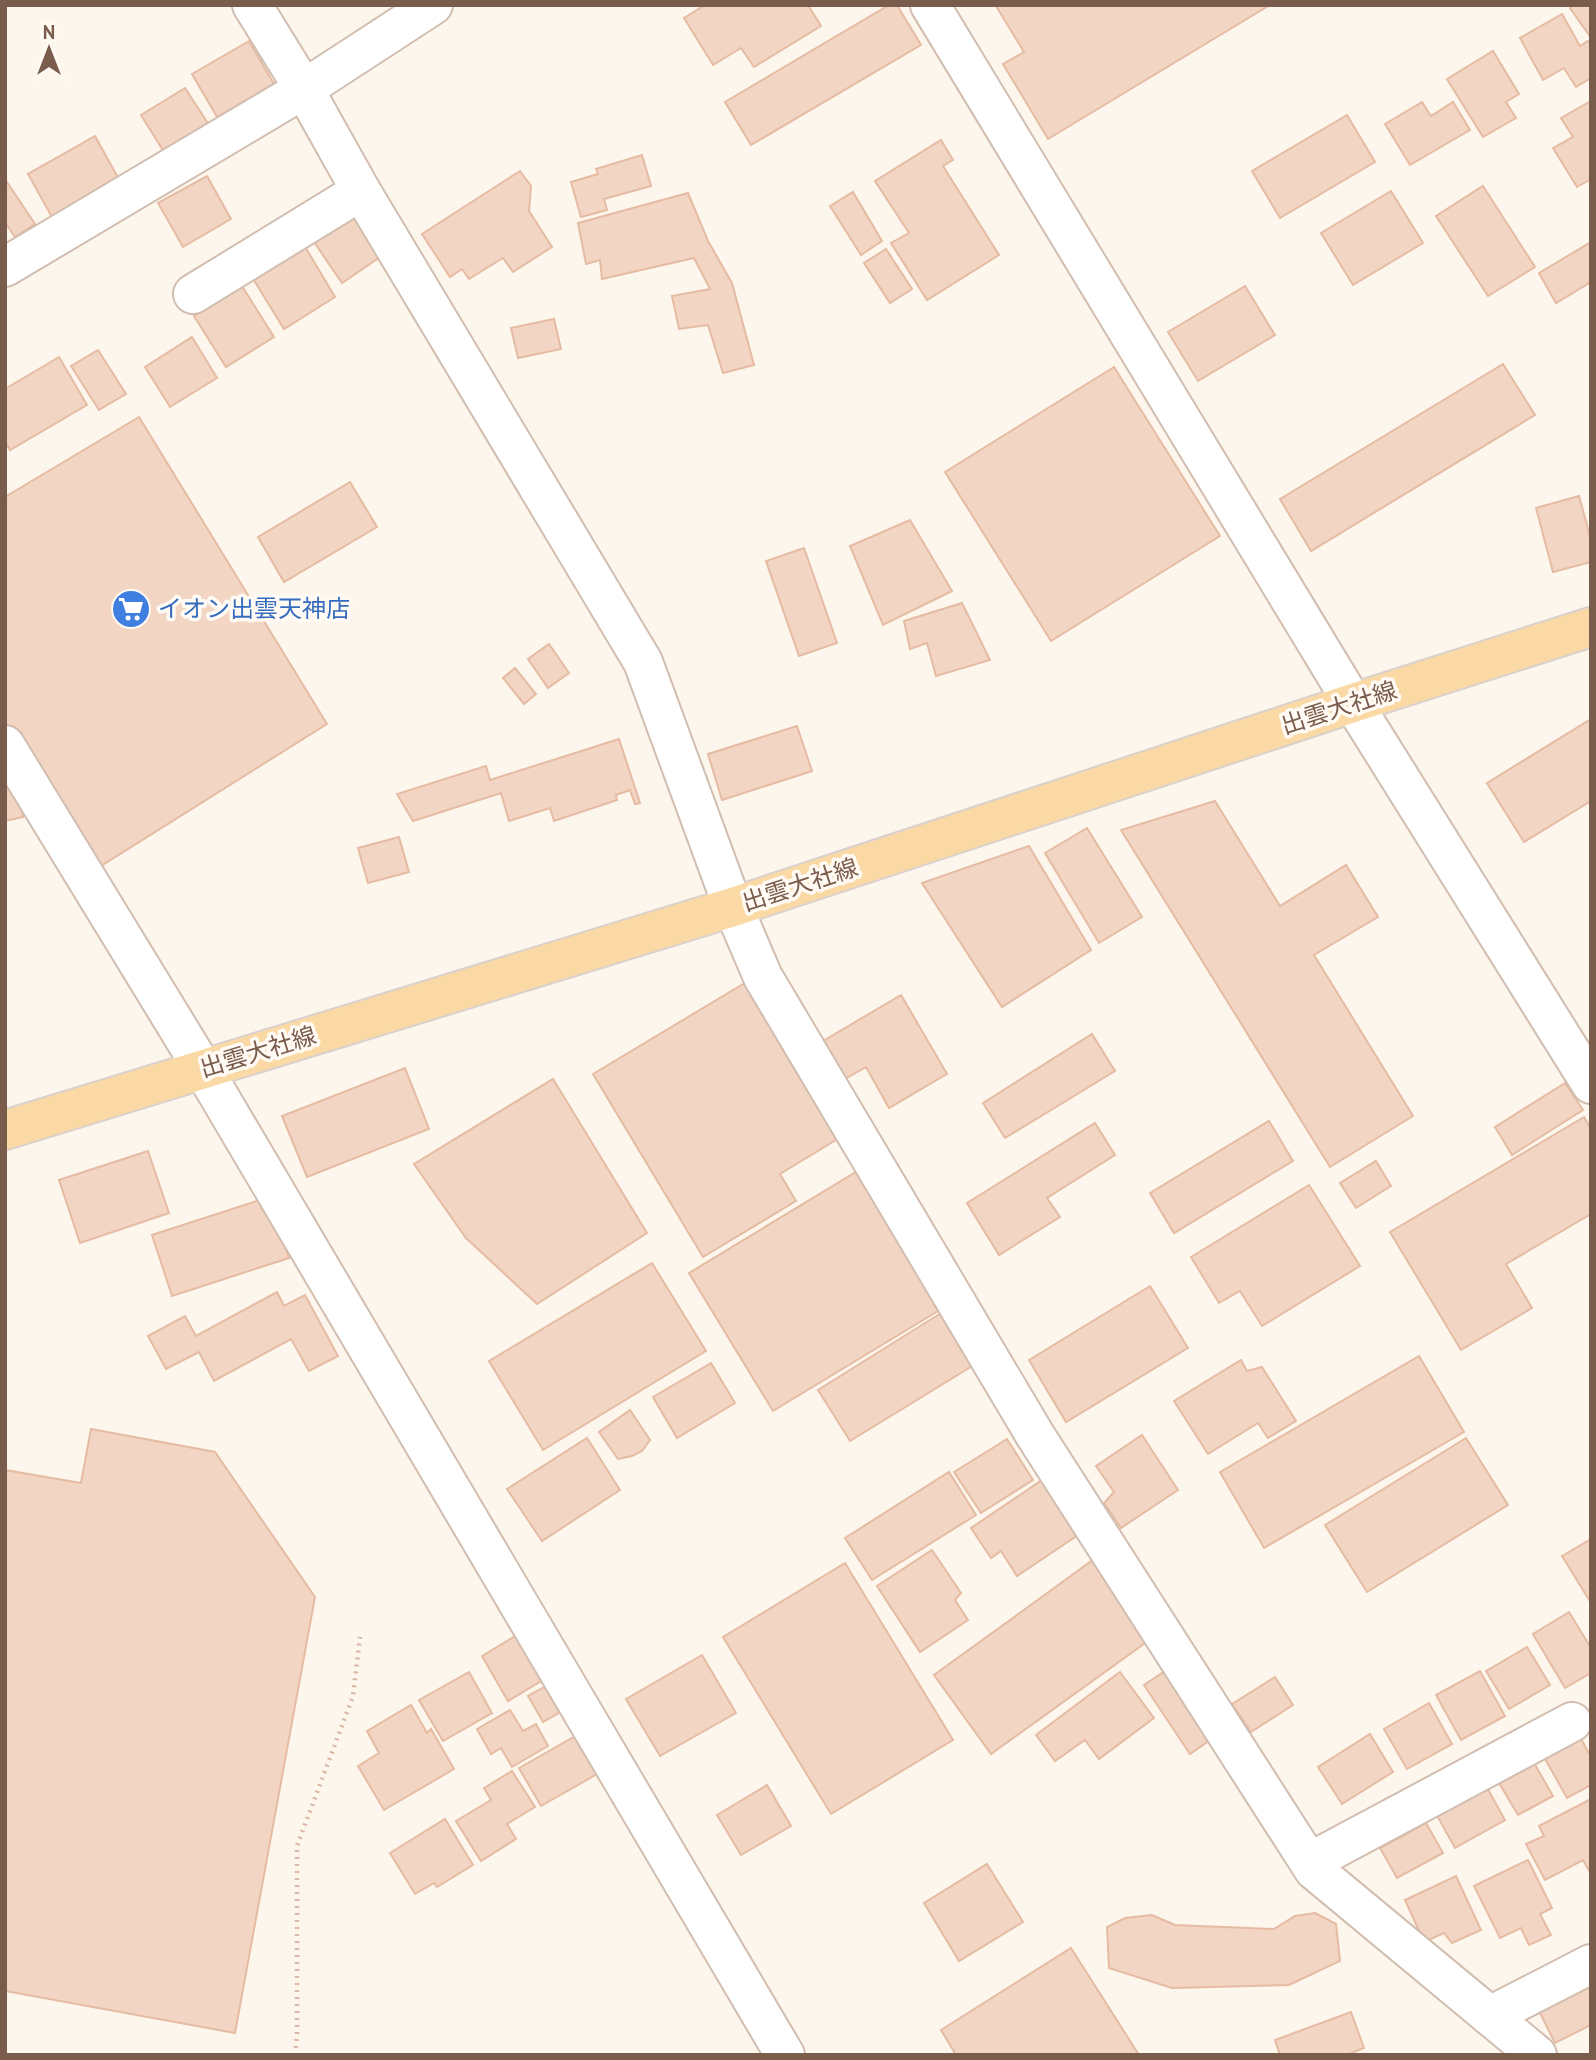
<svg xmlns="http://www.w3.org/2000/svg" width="1596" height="2060" font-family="'PT Sans','Noto Sans JP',sans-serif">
<rect width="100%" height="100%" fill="#fdf6ec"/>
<!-- building -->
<g fill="#f3d5c3" stroke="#e6bba3" stroke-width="2">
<path d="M 705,5 L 808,5 L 821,26 L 754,67 L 741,48 L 713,65 L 684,18 Z"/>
<path d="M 889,5 L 897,5 L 921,45 L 751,145 L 725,102 Z"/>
<path d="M 1270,5 L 1048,139 L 1003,64 L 1024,52 L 996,6 Z"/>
<path d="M 1573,5 L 1591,5 L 1591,33 L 1589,35 L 1570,8 Z"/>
<path d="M 1562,14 L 1580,46 L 1588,41 L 1591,46 L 1591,78 L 1576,87 L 1564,68 L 1543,80 L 1520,38 Z"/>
<path d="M 249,41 L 274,84 L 217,117 L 192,74 Z"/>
<path d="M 1493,51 L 1519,94 L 1506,102 L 1516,118 L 1483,137 L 1447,79 Z"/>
<path d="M 185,88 L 209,125 L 164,152 L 141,115 Z"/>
<path d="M 1591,101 L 1591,179 L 1577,187 L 1553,148 L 1573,137 L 1561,118 Z"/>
<path d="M 1422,102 L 1431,116 L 1453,102 L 1470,130 L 1410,165 L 1385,124 Z"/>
<path d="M 1347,115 L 1375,162 L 1280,218 L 1252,171 Z"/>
<path d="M 95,136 L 120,181 L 53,219 L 28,174 Z"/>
<path d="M 941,140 L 953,160 L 943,166 L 999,255 L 927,300 L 891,243 L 909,233 L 875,181 Z"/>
<path d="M 642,155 L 651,186 L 604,199 L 607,210 L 581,217 L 571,182 L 598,174 L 596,169 Z"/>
<path d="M 520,171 L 531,186 L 529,211 L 552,247 L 513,272 L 503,258 L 469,279 L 462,269 L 450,277 L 422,234 Z"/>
<path d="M 207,176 L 231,219 L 183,247 L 158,203 Z"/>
<path d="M 5,179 L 35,224 L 15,237 L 5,222 Z"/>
<path d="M 1483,186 L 1535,267 L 1488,296 L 1436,216 Z"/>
<path d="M 1391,191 L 1423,243 L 1353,285 L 1321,233 Z"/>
<path d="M 853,192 L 882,241 L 861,255 L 830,206 Z"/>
<path d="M 688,193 L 708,241 L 732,283 L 754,365 L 723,373 L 708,325 L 679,329 L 672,296 L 710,289 L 694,258 L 602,279 L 600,260 L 586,264 L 578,223 Z"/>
<path d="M 352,211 L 383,255 L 342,283 L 312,239 Z"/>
<path d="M 1591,242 L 1591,282 L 1556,303 L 1539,273 Z"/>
<path d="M 304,245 L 335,297 L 284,329 L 252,277 Z"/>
<path d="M 886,249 L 912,289 L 890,303 L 864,263 Z"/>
<path d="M 242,286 L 274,337 L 226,367 L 194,316 Z"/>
<path d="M 1245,286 L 1275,335 L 1198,381 L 1168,332 Z"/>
<path d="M 554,319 L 561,349 L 518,358 L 511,328 Z"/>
<path d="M 192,337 L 217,378 L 170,407 L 145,367 Z"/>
<path d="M 98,350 L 126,394 L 99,410 L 71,366 Z"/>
<path d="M 59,357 L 87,405 L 10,450 L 5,441 L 5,389 Z"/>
<path d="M 1503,364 L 1535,415 L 1311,551 L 1280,499 Z"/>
<path d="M 1114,367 L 1220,536 L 1051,641 L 945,472 Z"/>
<path d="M 139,417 L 327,724 L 96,869 L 5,722 L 5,497 Z"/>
<path d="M 350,482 L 377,527 L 284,582 L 258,537 Z"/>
<path d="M 1579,496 L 1591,540 L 1591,562 L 1553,572 L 1536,508 Z"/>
<path d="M 910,520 L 952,591 L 883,625 L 850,546 Z"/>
<path d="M 804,548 L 837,643 L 799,656 L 766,561 Z"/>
<path d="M 962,603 L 990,660 L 936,676 L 927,643 L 910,649 L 904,621 Z"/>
<path d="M 549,644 L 569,673 L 548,688 L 528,659 Z"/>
<path d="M 515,668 L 536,694 L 524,704 L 503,678 Z"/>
<path d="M 1591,719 L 1591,801 L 1524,842 L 1487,783 Z"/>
<path d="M 797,726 L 812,771 L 722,800 L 708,754 Z"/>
<path d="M 619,739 L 640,803 L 635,804 L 630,790 L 616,795 L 617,800 L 554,821 L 550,808 L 509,821 L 501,793 L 413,821 L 397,794 L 486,766 L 490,780 Z"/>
<path d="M 15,780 L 23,817 L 5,821 L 5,782 Z"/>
<path d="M 1215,801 L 1280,906 L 1346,865 L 1378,917 L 1314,955 L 1413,1116 L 1330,1167 L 1121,830 Z"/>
<path d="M 1087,828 L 1142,917 L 1099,943 L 1045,853 Z"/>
<path d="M 399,837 L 409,872 L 368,883 L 358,848 Z"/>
<path d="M 1029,846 L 1091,950 L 1002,1007 L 922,883 Z"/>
<path d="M 748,981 L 841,1137 L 780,1174 L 796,1201 L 703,1257 L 593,1074 Z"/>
<path d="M 901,995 L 947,1074 L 889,1108 L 866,1067 L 845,1079 L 823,1041 Z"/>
<path d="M 1092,1034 L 1115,1071 L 1005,1138 L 983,1103 Z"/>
<path d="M 405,1068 L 429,1129 L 307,1177 L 282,1116 Z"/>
<path d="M 553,1079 L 647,1233 L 537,1304 L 466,1238 L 414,1164 Z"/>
<path d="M 1565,1083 L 1583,1110 L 1512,1155 L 1495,1127 Z"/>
<path d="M 1584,1117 L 1591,1129 L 1591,1214 L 1506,1264 L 1532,1308 L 1461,1350 L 1390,1232 Z"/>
<path d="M 1269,1121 L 1293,1161 L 1174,1233 L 1150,1193 Z"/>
<path d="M 1095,1123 L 1115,1155 L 1047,1198 L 1060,1217 L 999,1255 L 967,1203 Z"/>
<path d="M 148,1151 L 169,1213 L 80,1243 L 59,1180 Z"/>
<path d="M 1376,1161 L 1391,1186 L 1356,1208 L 1340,1183 Z"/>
<path d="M 859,1170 L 943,1308 L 773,1411 L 689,1273 Z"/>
<path d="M 1309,1185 L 1360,1266 L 1262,1326 L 1240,1291 L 1219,1303 L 1191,1257 Z"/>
<path d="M 269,1197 L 289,1258 L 172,1296 L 152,1235 Z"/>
<path d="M 652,1263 L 706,1351 L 543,1450 L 489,1361 Z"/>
<path d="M 1150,1286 L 1188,1348 L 1066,1422 L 1029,1360 Z"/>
<path d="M 277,1292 L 284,1306 L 305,1295 L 338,1356 L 309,1371 L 291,1339 L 214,1381 L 199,1352 L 166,1369 L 148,1336 L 185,1316 L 196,1336 Z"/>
<path d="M 941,1313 L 974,1365 L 850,1441 L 818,1390 Z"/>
<path d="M 1419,1356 L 1464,1432 L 1264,1548 L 1220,1472 Z"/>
<path d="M 1241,1360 L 1247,1371 L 1262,1367 L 1296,1421 L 1268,1438 L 1258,1423 L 1208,1454 L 1174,1401 Z"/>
<path d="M 711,1363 L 735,1403 L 677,1438 L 653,1397 Z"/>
<path d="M 630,1410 L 650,1440 L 642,1451 L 632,1456 L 618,1459 L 599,1432 Z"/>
<path d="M 91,1429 L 215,1452 L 315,1597 L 235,2033 L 5,1991 L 5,1470 L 81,1483 Z"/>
<path d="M 1142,1435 L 1178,1490 L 1121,1528 L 1104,1503 L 1114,1492 L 1096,1466 Z"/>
<path d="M 587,1438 L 620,1490 L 542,1541 L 507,1489 Z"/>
<path d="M 1466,1438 L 1508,1505 L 1367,1592 L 1325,1525 Z"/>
<path d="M 1007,1439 L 1033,1480 L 981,1513 L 954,1472 Z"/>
<path d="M 949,1472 L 976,1515 L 872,1580 L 845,1538 Z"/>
<path d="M 1045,1478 L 1081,1533 L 1017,1576 L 1001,1551 L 991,1558 L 971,1528 Z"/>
<path d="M 1591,1539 L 1591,1603 L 1562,1556 Z"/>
<path d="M 932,1550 L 961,1593 L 955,1600 L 968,1620 L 920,1652 L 877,1586 Z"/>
<path d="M 1097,1557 L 1155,1636 L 991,1754 L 934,1675 Z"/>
<path d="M 845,1563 L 953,1740 L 831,1814 L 723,1637 Z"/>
<path d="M 1569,1612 L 1591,1648 L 1591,1673 L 1565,1688 L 1533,1634 Z"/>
<path d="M 517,1635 L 543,1680 L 508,1701 L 482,1656 Z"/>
<path d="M 1527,1647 L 1550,1685 L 1509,1709 L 1486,1671 Z"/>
<path d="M 702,1655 L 736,1713 L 660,1756 L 626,1699 Z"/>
<path d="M 1174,1665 L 1220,1733 L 1190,1754 L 1144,1685 Z"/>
<path d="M 1480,1671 L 1505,1716 L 1461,1740 L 1436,1695 Z"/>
<path d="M 469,1672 L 492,1713 L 443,1741 L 419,1700 Z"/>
<path d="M 1120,1672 L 1154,1718 L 1099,1759 L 1085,1740 L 1055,1761 L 1036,1735 Z"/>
<path d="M 1275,1677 L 1293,1705 L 1251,1732 L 1232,1704 Z"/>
<path d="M 555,1681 L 569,1707 L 543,1722 L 528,1696 Z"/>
<path d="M 1429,1703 L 1452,1744 L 1407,1769 L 1384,1729 Z"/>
<path d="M 411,1705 L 427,1733 L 431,1729 L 454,1769 L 384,1810 L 358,1766 L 379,1753 L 367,1731 Z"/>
<path d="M 510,1710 L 523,1731 L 536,1724 L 548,1746 L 512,1767 L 501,1748 L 491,1754 L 477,1729 Z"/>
<path d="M 584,1731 L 606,1769 L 541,1806 L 519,1768 Z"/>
<path d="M 1370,1734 L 1393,1772 L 1342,1804 L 1318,1767 Z"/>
<path d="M 1580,1737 L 1591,1757 L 1591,1785 L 1567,1798 L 1544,1757 Z"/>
<path d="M 1534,1763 L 1553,1796 L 1518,1815 L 1499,1783 Z"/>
<path d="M 512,1771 L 535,1807 L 507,1824 L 516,1839 L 481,1861 L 456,1821 L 491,1800 L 484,1788 Z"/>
<path d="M 1485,1784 L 1505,1820 L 1455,1848 L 1435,1812 Z"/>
<path d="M 767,1785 L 791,1826 L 741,1855 L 717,1815 Z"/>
<path d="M 1591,1799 L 1591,1874 L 1583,1860 L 1545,1880 L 1526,1844 L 1544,1836 L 1539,1826 Z"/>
<path d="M 445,1819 L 473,1865 L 437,1887 L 434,1883 L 415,1894 L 390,1853 Z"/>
<path d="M 1426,1823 L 1443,1853 L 1397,1878 L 1380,1848 Z"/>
<path d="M 1528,1860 L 1552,1908 L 1540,1914 L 1551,1935 L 1529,1945 L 1521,1928 L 1500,1938 L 1474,1886 Z"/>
<path d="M 987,1864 L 1023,1922 L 959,1961 L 924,1903 Z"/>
<path d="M 1456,1876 L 1481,1930 L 1452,1943 L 1444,1933 L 1424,1942 L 1405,1900 Z"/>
<path d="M 1315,1913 L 1336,1924 L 1340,1961 L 1289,1985 L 1172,1988 L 1109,1968 L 1107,1927 L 1125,1918 L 1152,1915 L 1175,1925 L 1274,1929 L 1295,1916 Z"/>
<path d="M 1071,1948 L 1139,2055 L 956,2055 L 941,2030 Z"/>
<path d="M 1588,1986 L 1591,1992 L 1591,2025 L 1555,2043 L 1539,2011 Z"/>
<path d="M 1351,2012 L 1364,2048 L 1347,2055 L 1280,2055 L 1275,2040 Z"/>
</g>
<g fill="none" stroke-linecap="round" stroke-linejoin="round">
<defs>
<g id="minor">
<path d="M 252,5 L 304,89 L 361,191 L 643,662 L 733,907 L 763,977 L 1035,1435 L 1314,1870 L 1537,2055"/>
<path d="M 930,5 L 1353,703 L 1591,1084"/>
<path d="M 5,267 L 304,89 L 433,5"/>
<path d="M 193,294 L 361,191"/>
<path d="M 5,745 L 203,1069 L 785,2055"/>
<path d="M 1310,1862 L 1572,1722"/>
<path d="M 1490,2016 L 1591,1964"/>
</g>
<path id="major" d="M 5,1130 L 733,907 L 1353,703 L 1591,627"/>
</defs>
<!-- minor casing -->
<use href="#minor" stroke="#d1beb0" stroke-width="42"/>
<!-- major casing -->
<use href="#major" stroke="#dad1cd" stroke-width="42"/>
<!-- path -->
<path stroke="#d9b8a5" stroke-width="4.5" stroke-dasharray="2 5" stroke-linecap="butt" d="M 295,2055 L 297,2035 L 297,1846 L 353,1696 L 360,1637"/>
<!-- minor -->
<use href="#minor" stroke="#fff" stroke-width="38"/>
<!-- major -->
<use href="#major" stroke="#fbd9a5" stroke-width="38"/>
</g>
<!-- icons -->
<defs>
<symbol id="supermarket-disc" viewBox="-11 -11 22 22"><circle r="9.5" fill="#3f7fe0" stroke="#fffaf3"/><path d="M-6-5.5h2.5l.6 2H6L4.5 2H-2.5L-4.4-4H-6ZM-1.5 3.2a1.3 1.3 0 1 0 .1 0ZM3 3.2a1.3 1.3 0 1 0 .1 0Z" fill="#fff"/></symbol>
</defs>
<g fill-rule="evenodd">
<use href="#supermarket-disc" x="109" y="587" width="44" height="44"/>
</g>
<g text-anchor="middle" stroke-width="7" stroke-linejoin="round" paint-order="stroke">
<!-- shop labels -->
<g font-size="24" fill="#366cbe" stroke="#fffaf3" text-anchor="start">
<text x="158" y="617">イオン出雲天神店</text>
</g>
<!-- street labels -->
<g font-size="24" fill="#7a5c4d" stroke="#fffaf3">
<text transform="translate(1339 708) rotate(-18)" y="8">出雲大社線</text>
<text transform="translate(800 885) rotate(-18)" y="8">出雲大社線</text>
<text transform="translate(258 1052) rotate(-17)" y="8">出雲大社線</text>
</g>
</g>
<!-- border -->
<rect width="1596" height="2060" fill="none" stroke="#7a5c4d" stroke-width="14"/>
<!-- north arrow -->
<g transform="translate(49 49)" stroke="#fffaf3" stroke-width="5" paint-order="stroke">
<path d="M0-5L12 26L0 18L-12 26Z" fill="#7a5c4d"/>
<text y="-10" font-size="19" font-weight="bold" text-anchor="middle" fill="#7a5c4d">N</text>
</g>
</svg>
